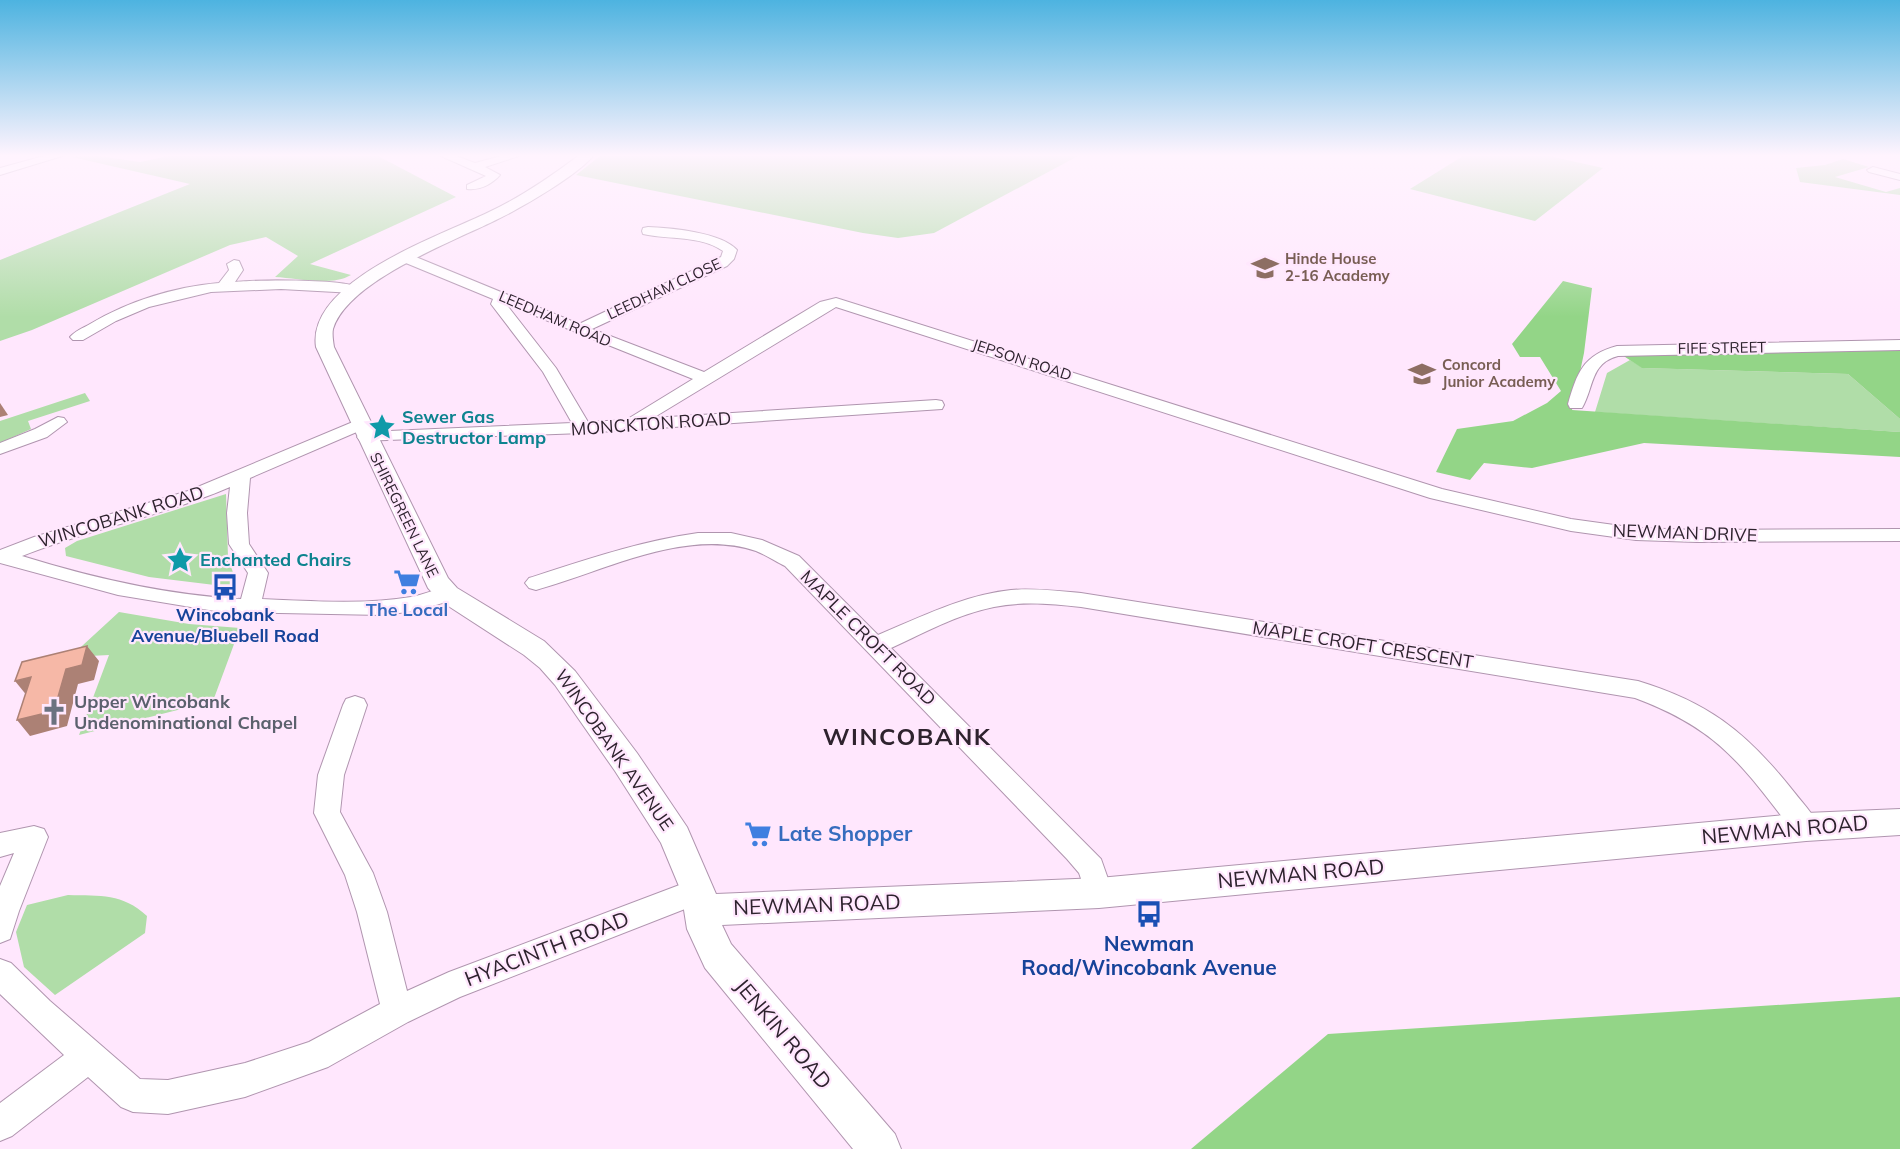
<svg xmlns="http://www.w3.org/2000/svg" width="1900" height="1149" font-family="Mulish,sans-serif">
<rect width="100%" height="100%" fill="#ffe7fd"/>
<!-- green -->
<g fill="#b0dda8">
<path d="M 98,156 L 140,162 L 169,156 L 378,156 L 456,197 L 310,264 L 351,275 C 331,287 297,278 275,277 L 298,256 L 266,237 L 230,245 L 32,330 L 0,341 L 0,260 L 190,184 L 72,157 Z"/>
<path d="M 600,156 L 1078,156 L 934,233 L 898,238 L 863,233 L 576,175 Z"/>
<path d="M 1463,156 L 1549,156 L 1603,168 L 1535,221 L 1410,189 Z"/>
<path d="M 1843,159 L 1869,167 L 1835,177 L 1886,192 L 1900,188 L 1900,195 L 1800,182 L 1796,168 L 1825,165 Z"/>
<path d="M 1630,360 L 1643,368 L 1848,374 L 1900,419 L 1900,432 L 1595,412 L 1607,373 Z"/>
<path d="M 85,393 L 90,401 L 28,421 L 31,429 L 0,443 L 0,421 Z"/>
<path d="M 226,494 L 228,557 L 236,582 L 231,587 L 149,577 L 66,556 L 65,548 L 77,541 Z"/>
<path d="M 119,612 L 189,624 L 240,628 L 213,701 L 79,735 L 109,655 L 70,657 Z"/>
<path d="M 68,895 C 101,896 122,893 147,916 L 145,933 L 55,995 L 24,967 L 16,932 L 27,905 Z"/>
</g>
<!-- forest -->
<g fill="#93d587">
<path d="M 1563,281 L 1592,288 L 1584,353 L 1572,410 L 1900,432 L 1900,457 L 1644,443 L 1532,468 L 1484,463 L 1470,480 L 1436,472 L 1457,429 L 1513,421 L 1547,403 L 1561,391 L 1540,357 L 1520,357 L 1512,344 Z"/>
<path d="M 1900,349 L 1900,419 L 1848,374 L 1642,368 L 1619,353 Z"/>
<path d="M 1900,997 L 1900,1149 L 1191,1149 L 1328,1034 Z"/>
</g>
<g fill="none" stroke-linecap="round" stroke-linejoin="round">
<defs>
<g id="minor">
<path d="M 44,156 L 62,156 L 0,175 L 0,168 Z"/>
<path d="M 441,156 L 456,156 L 475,163 L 501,156 L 519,156 L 485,167 L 500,175 C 492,184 479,191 467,189 L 467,185 L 486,176 Z"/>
<path d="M 1873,167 L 1900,174 L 1900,180 L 1869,172 L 1867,170 Z"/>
<path d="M 648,227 C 671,228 721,232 737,250 L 734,259 L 727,266 L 592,329 L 704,372 L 820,302 L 836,298 L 1442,489 L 1571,519 L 1636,528 L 1697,530 L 1900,529 L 1900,541 L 1697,542 L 1636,540 L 1571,531 L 1430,498 L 836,307 L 653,418 L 936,400 L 942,401 L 944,405 L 942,409 L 583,433 L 360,441 L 357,437 L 360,433 L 366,432 L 572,423 L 543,372 L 491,304 L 493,299 L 401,261 L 399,258 L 401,255 L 411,255 L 579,324 L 721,257 L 723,251 C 700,235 670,240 643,234 L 642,231 L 643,228 ZM 506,304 L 693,379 L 626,420 L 588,422 L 556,368 Z"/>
<path d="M 234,260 L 239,261 L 243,270 L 235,282 C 254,280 351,278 361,289 L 354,293 L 281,289 L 211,292 L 149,307 L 116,321 L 83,340 L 73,340 L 70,337 C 75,331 83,328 90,324 C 129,301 174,287 219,283 L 229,270 L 227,264 Z"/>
<path d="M 1900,340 L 1900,350 L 1618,356 C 1590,363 1594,388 1582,408 L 1570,408 L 1568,404 C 1577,373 1583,355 1617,346 Z"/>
<path d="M 58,417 L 64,418 L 67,422 L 47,437 L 0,454 L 0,443 L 35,429 Z"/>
<path d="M 360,419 L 366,420 L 369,424 L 366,428 L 250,478 L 247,513 L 249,544 L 268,573 L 262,599 C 312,601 362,605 411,597 C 426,595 441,585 456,589 L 459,594 L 456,599 L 416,611 L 382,615 L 221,612 L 118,595 L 0,563 L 0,550 L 34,537 L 188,491 ZM 230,487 L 227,513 L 229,544 L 248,573 L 241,599 C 166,595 93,578 22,556 C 90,529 163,516 230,487 Z"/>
<path d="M 698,533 L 731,533 L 762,540 L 799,556 L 878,635 C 921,617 964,595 1011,590 C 1034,588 1058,591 1081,593 L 1638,681 C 1707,702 1745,731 1790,787 C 1800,800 1812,812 1820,827 L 1816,835 L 1806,838 L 1796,835 C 1743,767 1721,730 1635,698 L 1081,607 C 1052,604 1023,601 994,607 C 958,614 924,633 891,648 L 1101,859 L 1113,893 L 1109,902 L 1099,906 L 1089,902 L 1079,873 L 1067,859 L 785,566 C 775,561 766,555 756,551 C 685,527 603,572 536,590 L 529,588 L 525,583 L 529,578 C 585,560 640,541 698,533 Z"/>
<path d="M 355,696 L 364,699 L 367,705 L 344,775 L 340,812 L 373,873 L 387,912 L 407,991 L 449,972 L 698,878 L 708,882 L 712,891 L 708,900 L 460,997 L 408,1022 L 328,1067 L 245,1097 L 168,1114 L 133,1112 L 121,1107 L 88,1077 L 12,1136 L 0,1141 L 0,1103 L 64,1055 L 0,994 L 0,959 L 11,963 L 50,1001 L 140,1079 L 168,1080 L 245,1063 L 309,1042 L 380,1004 L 357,912 L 345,875 L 314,813 L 318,775 L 343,705 L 346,699 Z"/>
<path d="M 34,826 L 44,829 L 48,837 L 19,911 L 10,939 L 0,943 L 0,886 L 14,853 L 0,857 L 0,833 Z"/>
</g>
<path id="tertiary" d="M 578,156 L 593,156 C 576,176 523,207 498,219 C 455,241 348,280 333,329 C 332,334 333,341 334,347 L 448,578 L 457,588 L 544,641 L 575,671 L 637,753 L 687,827 L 716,894 L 1099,878 L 1806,813 L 1900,809 L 1900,835 L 1806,841 L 1099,908 L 722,925 L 731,944 L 895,1134 L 901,1149 L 853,1149 L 705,968 L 687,929 L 681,891 L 661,843 L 615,771 L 555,685 L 540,668 L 524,655 L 439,600 L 428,588 L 316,347 C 306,281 442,235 489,212 C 521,197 550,177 578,156 Z"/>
</defs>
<!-- minor casing -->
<use href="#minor" stroke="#b095af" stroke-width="2"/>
<!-- tertiary casing -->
<use href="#tertiary" stroke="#b095af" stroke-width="2"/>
<!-- minor -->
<use href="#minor" fill="#fff" fill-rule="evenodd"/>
<!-- tertiary -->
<use href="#tertiary" fill="#fff" fill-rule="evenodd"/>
</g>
<!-- shaded-wall -->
<g fill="#ac8175">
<path d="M 0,403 L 8,415 L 0,417 Z"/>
<path d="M 87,646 L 99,661 L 94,680 L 78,684 L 67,726 L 30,736 L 17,720 Z"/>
<path d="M 31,677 L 28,697 L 15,681 Z"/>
</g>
<!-- building -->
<path fill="#f6b8a7" stroke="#ac8175" stroke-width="1.5" d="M 87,646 L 82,665 L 66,669 L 54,711 L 17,720 L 31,677 L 15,681 L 22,662 Z"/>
<!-- sky -->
<linearGradient id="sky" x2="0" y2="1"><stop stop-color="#4db3e0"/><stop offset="0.49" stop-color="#fff4fe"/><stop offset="1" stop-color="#fff4fe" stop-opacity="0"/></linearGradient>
<rect width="1900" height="317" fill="url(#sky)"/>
<!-- icons -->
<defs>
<symbol id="school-bare" viewBox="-9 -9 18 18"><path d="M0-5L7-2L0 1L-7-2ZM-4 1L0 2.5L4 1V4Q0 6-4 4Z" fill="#8d6e63" stroke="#ffe7fd" stroke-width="2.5" paint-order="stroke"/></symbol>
<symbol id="sight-bare" viewBox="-9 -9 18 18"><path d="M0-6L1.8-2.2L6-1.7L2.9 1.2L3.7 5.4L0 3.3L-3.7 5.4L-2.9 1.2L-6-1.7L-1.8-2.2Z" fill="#0f9aa8" stroke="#ffe7fd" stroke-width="2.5" paint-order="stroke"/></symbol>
<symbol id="supermarket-bare" viewBox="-9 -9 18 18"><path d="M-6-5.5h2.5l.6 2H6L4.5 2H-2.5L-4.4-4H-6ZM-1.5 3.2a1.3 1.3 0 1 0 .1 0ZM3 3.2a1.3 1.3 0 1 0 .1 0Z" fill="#3f7fe0" stroke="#ffe7fd" stroke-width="2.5" paint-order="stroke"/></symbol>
<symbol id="bus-bare" viewBox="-9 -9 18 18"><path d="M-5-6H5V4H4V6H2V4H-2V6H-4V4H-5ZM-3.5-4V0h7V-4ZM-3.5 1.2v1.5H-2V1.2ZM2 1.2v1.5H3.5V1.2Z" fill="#1a4fb4" stroke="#ffe7fd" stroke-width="2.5" paint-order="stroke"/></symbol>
<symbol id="church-bare" viewBox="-9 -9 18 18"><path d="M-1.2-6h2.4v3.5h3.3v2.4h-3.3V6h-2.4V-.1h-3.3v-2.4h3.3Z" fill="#6b7280" stroke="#ffe7fd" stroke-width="2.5" paint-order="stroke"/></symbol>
</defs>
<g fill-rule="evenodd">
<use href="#school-bare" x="1246" y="249" width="38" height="38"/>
<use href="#school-bare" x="1403" y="355" width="38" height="38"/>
<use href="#sight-bare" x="363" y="408" width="38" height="38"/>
<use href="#sight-bare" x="161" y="541" width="38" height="38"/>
<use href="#supermarket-bare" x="388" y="563" width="38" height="38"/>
<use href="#bus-bare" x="206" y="568" width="38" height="38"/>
<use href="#church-bare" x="35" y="693" width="38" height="38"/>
<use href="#supermarket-bare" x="739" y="815" width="38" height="38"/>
<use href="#bus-bare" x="1130" y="895" width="38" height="38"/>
</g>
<g text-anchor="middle" stroke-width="4.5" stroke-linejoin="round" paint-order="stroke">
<!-- far-education labels -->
<g font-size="15" font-weight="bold" fill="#785e54" stroke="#ffe7fd" text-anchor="start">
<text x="1285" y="264">Hinde House<tspan x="1285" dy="17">2-16 Academy</tspan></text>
<text x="1442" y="370">Concord<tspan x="1442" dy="17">Junior Academy</tspan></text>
</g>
<!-- far-street labels -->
<g font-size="15" fill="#2e232e" stroke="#ffe7fd">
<text transform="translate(664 289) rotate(-25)" y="5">LEEDHAM CLOSE</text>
<text transform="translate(555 319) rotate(23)" y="5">LEEDHAM ROAD</text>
<text transform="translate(1722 348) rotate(-1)" y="5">FIFE STREET</text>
<text transform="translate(1022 360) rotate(18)" y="5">JEPSON ROAD</text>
<text transform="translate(404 515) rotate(64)" y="5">SHIREGREEN LANE</text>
</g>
<!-- culture labels -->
<g font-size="18" font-weight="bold" fill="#0d838f" stroke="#ffe7fd" text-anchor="start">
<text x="402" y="423">Sewer Gas<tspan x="402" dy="21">Destructor Lamp</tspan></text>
<text x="200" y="566">Enchanted Chairs</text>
</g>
<!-- street labels -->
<g font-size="18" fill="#2e232e" stroke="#ffe7fd">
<text transform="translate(651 424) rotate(-4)" y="6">MONCKTON ROAD</text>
<text transform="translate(121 517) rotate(-17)" y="6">WINCOBANK ROAD</text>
<text transform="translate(1685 533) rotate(2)" y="6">NEWMAN DRIVE</text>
<text transform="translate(868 638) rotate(45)" y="6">MAPLE CROFT ROAD</text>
<text transform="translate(1363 645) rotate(9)" y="6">MAPLE CROFT CRESCENT</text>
<text transform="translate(614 750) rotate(55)" y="6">WINCOBANK AVENUE</text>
</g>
<!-- shop labels -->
<g font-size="18" font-weight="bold" fill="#366cbe" stroke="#ffe7fd">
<text x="407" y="616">The Local</text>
</g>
<!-- transit labels -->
<g font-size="18" font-weight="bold" fill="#164399" stroke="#ffe7fd">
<text x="225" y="621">Wincobank<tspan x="225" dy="21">Avenue/Bluebell Road</tspan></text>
</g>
<!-- worship labels -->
<g font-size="18" font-weight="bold" fill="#5b616d" stroke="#ffe7fd" text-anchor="start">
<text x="74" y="708">Upper Wincobank<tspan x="74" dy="21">Undenominational Chapel</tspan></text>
</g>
<!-- near-street labels -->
<g font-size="21" fill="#2e232e" stroke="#ffe7fd">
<text transform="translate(1785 830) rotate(-5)" y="7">NEWMAN ROAD</text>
<text transform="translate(1301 874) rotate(-5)" y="7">NEWMAN ROAD</text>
<text transform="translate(817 905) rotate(-2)" y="7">NEWMAN ROAD</text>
<text transform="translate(547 949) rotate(-21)" y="7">HYACINTH ROAD</text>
<text transform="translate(783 1034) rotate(50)" y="7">JENKIN ROAD</text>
</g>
<!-- near-shop labels -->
<g font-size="21" font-weight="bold" fill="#366cbe" stroke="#ffe7fd" text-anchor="start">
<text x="778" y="841">Late Shopper</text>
</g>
<!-- near-transit labels -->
<g font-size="21" font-weight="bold" fill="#164399" stroke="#ffe7fd">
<text x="1149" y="951">Newman<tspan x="1149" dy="24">Road/Wincobank Avenue</tspan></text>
</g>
<!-- district labels -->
<g font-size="24" font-weight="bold" letter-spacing="1.5" fill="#2e232e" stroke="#ffe7fd">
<text x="907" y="745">WINCOBANK</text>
</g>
</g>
</svg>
